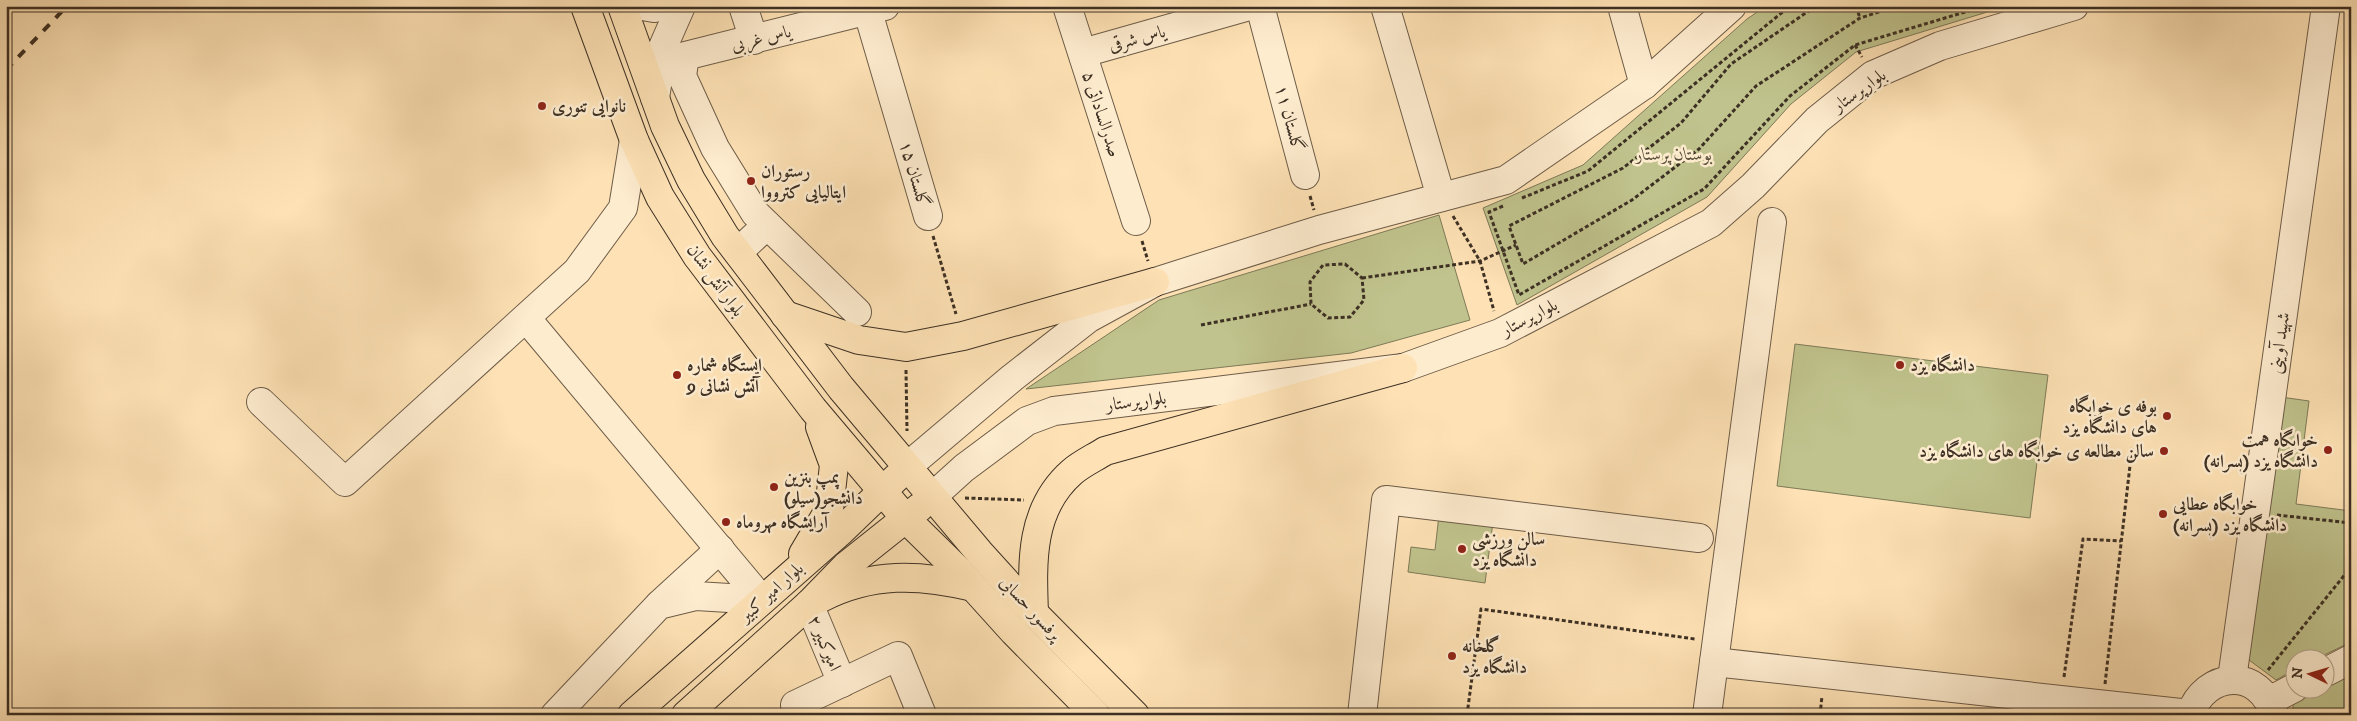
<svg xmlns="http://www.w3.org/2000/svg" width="2357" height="721" font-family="'IM FELL DW Pica',Amiri,serif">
<rect width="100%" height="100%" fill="#fee2b5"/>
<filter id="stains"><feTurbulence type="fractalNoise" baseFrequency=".004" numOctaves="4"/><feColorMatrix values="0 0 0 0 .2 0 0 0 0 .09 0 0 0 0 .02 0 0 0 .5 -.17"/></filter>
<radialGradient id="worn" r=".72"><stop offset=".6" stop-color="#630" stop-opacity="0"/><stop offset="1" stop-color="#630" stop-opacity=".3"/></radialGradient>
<!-- green -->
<g fill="#c0c38d" stroke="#7e7a58">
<path d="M 1766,6 L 2007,6 L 1856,52 L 1791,104 L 1707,197 L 1517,305 L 1483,208 L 1583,165 L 1747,19 Z"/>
<path d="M 1439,215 L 1470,320 L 1351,353 L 1026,389 L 1159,300 Z"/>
<path d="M 1795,344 L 2048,375 L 2030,518 L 1777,486 Z"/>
<path d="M 2281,397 L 2309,401 L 2296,504 L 2351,511 L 2351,642 L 2318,658 L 2294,658 L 2294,670 L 2276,680 L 2249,660 Z"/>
<path d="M 1439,515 L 1493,522 L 1485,583 L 1408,572 L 1411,547 L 1435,550 Z"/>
<path d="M 2351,674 L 2351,715 L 2293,715 L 2293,703 Z"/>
</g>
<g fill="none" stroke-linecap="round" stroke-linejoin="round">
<defs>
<g id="minor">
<path d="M 642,6 L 654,8 L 663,6"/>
<path d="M 743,6 L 754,40"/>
<path d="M 1067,6 L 1136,221"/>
<path d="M 1260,6 L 1305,175"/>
<path d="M 1385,6 L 1441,197"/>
<path d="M 1622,6 L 1644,85"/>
<path d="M 868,12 L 928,216"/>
<path d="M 1083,53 L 1249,6"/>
<path d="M 655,98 L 663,47 L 681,6"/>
<path d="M 738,252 L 767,225"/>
<path d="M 857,312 L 755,213 L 715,148 L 682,76 L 685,56 L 885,6"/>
<path d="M 526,318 L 762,600"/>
<path d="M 261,402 L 345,482 L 577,271 L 623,208 L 634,140"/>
<path d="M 908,466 L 1012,378 L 1089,318 L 1155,282 L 1319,230 L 1506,180 L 1644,85 L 1732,6"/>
<path d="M 932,497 L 964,468 L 1027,421 L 1054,411 L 1403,368 L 1500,333 L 1711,223 L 1753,186 L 1817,120 L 1873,75 L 1940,46 L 2074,6"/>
<path d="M 660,604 L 720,549"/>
<path d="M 809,604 L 842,683"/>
<path d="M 1714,662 L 2190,714"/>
<path d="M 2324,673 L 2351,659"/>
<path d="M 2232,679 L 2326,6"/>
<path d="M 2269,701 L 2294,688"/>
<path d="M 555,715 L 659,605 L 696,596 L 762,600"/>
<path d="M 799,715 L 795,705 L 898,656 L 922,715"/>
<path d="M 1362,715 L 1386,500 L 1699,538"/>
<path d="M 1707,715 L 1772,222"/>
<path d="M 2190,715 C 2205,670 2261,667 2274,715"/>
</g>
<g id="major">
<path d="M 585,6 L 634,140 L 660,197 L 697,256 L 813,409 L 906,519 L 958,570 L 1014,632 L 1096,715"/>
<path d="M 622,6 L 665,126 L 691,180 L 725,236 L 841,388 L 979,552 L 1034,613 L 1135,715"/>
<path d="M 785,315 L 859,340 L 906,347 L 963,336 L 1155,282"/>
<path d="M 803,554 L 829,510 L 834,465 L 820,427"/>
<path d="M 821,598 C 872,572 919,574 973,587"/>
<path d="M 1034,613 C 1032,561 1030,509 1072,472 C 1081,464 1094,458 1105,451 L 1403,368"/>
<path d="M 632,715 L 841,531 L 896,478"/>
<path d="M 686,715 L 809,604 L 846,566 L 920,507"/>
</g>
</defs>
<!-- minor casing -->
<use href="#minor" stroke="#6d5c48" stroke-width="30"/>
<!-- major casing -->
<use href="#major" stroke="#3d3024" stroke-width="30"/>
<!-- path -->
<g stroke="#3d3024" stroke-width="3" stroke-dasharray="4 2.5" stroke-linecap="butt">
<path d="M 1816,6 L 1731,64 L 1681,123 L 1623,168 L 1509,226 L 1523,264 L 1632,200 L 1699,149 L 1756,86 L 1860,18 L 1898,6"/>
<path d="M 1856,6 L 1860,18"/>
<path d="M 1855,45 L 1862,57"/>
<path d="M 1310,196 L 1314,210"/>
<path d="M 1522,198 L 1588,171 L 1790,6"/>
<path d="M 1503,206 L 1489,212 L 1519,295 L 1704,189 L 1790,96 L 1855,45 L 1985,6"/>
<path d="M 1453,216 L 1480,261 L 1494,311"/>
<path d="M 933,236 L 956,314"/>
<path d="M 1142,241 L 1148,261"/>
<path d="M 1345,264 L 1362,278 L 1364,300 L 1350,317 L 1328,318 L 1311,304 L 1310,282 L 1323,265 Z"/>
<path d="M 1362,278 L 1480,261 L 1516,245"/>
<path d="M 1201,325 L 1311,304"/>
<path d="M 906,370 L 907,431"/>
<path d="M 965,498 L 1024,500"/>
<path d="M 2277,515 L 2351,523"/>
<path d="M 2268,670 L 2351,567"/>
<path d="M 2064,677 L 2083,539 L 2121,541"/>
<path d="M 2105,684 L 2132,448"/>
<path d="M 1467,715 L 1481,609 L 1695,639"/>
<path d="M 1820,715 L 1822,696"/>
</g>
<!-- minor -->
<use href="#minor" stroke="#feeccf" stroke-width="28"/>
<!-- major -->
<use href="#major" stroke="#fee2b5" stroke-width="28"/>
<!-- rail -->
<path stroke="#3d3024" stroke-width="4" stroke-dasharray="9 9" stroke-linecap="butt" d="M 6,70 L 67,6"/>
</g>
<!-- markers -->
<g fill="#8f2418" stroke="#feeccf" stroke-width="2">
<circle cx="542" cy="106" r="5"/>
<circle cx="751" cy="181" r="5"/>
<circle cx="1900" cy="365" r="5"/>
<circle cx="677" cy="375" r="5"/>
<circle cx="2167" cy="416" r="5"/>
<circle cx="2328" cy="450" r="5"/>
<circle cx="2164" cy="451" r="5"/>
<circle cx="774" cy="487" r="5"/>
<circle cx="2163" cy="514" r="5"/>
<circle cx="726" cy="522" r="5"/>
<circle cx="1462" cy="549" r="5"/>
<circle cx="1452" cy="656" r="5"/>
</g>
<g text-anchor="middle" stroke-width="5" stroke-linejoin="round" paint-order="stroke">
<!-- street labels -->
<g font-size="18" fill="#3d3024" stroke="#feeccf">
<text transform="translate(761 38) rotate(-14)" y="6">یاس غربی</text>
<text transform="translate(1137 38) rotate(-15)" y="6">یاس شرقی</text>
<text transform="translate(1859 90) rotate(-35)" y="6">بلوارپرستار</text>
<text transform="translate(1102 114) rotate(72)" y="6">صدرالساداتی ۵</text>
<text transform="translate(1290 118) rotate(75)" y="6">گلستان ۱۱</text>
<text transform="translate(915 174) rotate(74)" y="6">گلستان ۱۵</text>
<text transform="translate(716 280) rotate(54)" y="6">بلوار آتش نشان</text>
<text transform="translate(1529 317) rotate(-27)" y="6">بلوارپرستار</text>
<text transform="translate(2279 343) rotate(-82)" y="6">شهید آوینی</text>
<text transform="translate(1136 401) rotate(-7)" y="6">بلوارپرستار</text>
<text transform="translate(771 592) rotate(-42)" y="6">بلوار امیر کبیر</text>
<text transform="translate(1031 608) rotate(47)" y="6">پرفسور حسابی</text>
<text transform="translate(825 643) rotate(67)" y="6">امیرکبیر ۲</text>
</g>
<!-- poi labels -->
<g font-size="18" font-weight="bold" fill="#3d3024" stroke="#feeccf" text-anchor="start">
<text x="552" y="112">نانوایی تنوری</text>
<text x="761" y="177">رستوران<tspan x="761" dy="21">ایتالیایی کترووا</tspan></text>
<text x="687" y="371">ایستگاه شماره<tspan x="687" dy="21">9 آتش نشانی</tspan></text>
<text x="1910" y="371">دانشگاه یزد</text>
<text x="2157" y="412" text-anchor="end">بوفه ی خوابگاه<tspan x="2157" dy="21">های دانشگاه یزد</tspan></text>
<text x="2318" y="446" text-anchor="end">خوابگاه همت<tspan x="2318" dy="21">(پسرانه) دانشگاه یزد</tspan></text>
<text x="2154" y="457" text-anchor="end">سالن مطالعه ی خوابگاه های دانشگاه یزد</text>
<text x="784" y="483">پمپ بنزین<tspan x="784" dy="21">دانشجو(سیلو)</tspan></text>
<text x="2173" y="510">خوابگاه عطایی<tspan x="2173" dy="21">(پسرانه) دانشگاه یزد</tspan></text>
<text x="736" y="528">آرایشگاه مهروماه</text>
<text x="1472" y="545">سالن ورزشی<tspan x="1472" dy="21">دانشگاه یزد</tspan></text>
<text x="1462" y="652">گلخانه<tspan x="1462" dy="21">دانشگاه یزد</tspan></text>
</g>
<!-- park labels -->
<g font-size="18" font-style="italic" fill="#574d39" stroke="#feeccf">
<text x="1674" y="160">بوستان پرستار</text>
</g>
</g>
<!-- margin -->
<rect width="2357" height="721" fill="none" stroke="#fee2b5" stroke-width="25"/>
<rect x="8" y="8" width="2342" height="706" fill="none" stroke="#3d3024" stroke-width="2.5"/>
<rect x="12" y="12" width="2332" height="696" fill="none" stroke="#3d3024"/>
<!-- north arrow -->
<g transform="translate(2310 674) rotate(275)"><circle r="24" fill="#feeccf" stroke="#b1a18b"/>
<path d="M0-4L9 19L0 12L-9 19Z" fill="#8f2418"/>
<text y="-8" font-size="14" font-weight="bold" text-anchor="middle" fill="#3d3024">N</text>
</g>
<rect width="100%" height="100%" filter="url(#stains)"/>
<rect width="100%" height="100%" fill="url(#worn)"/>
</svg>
